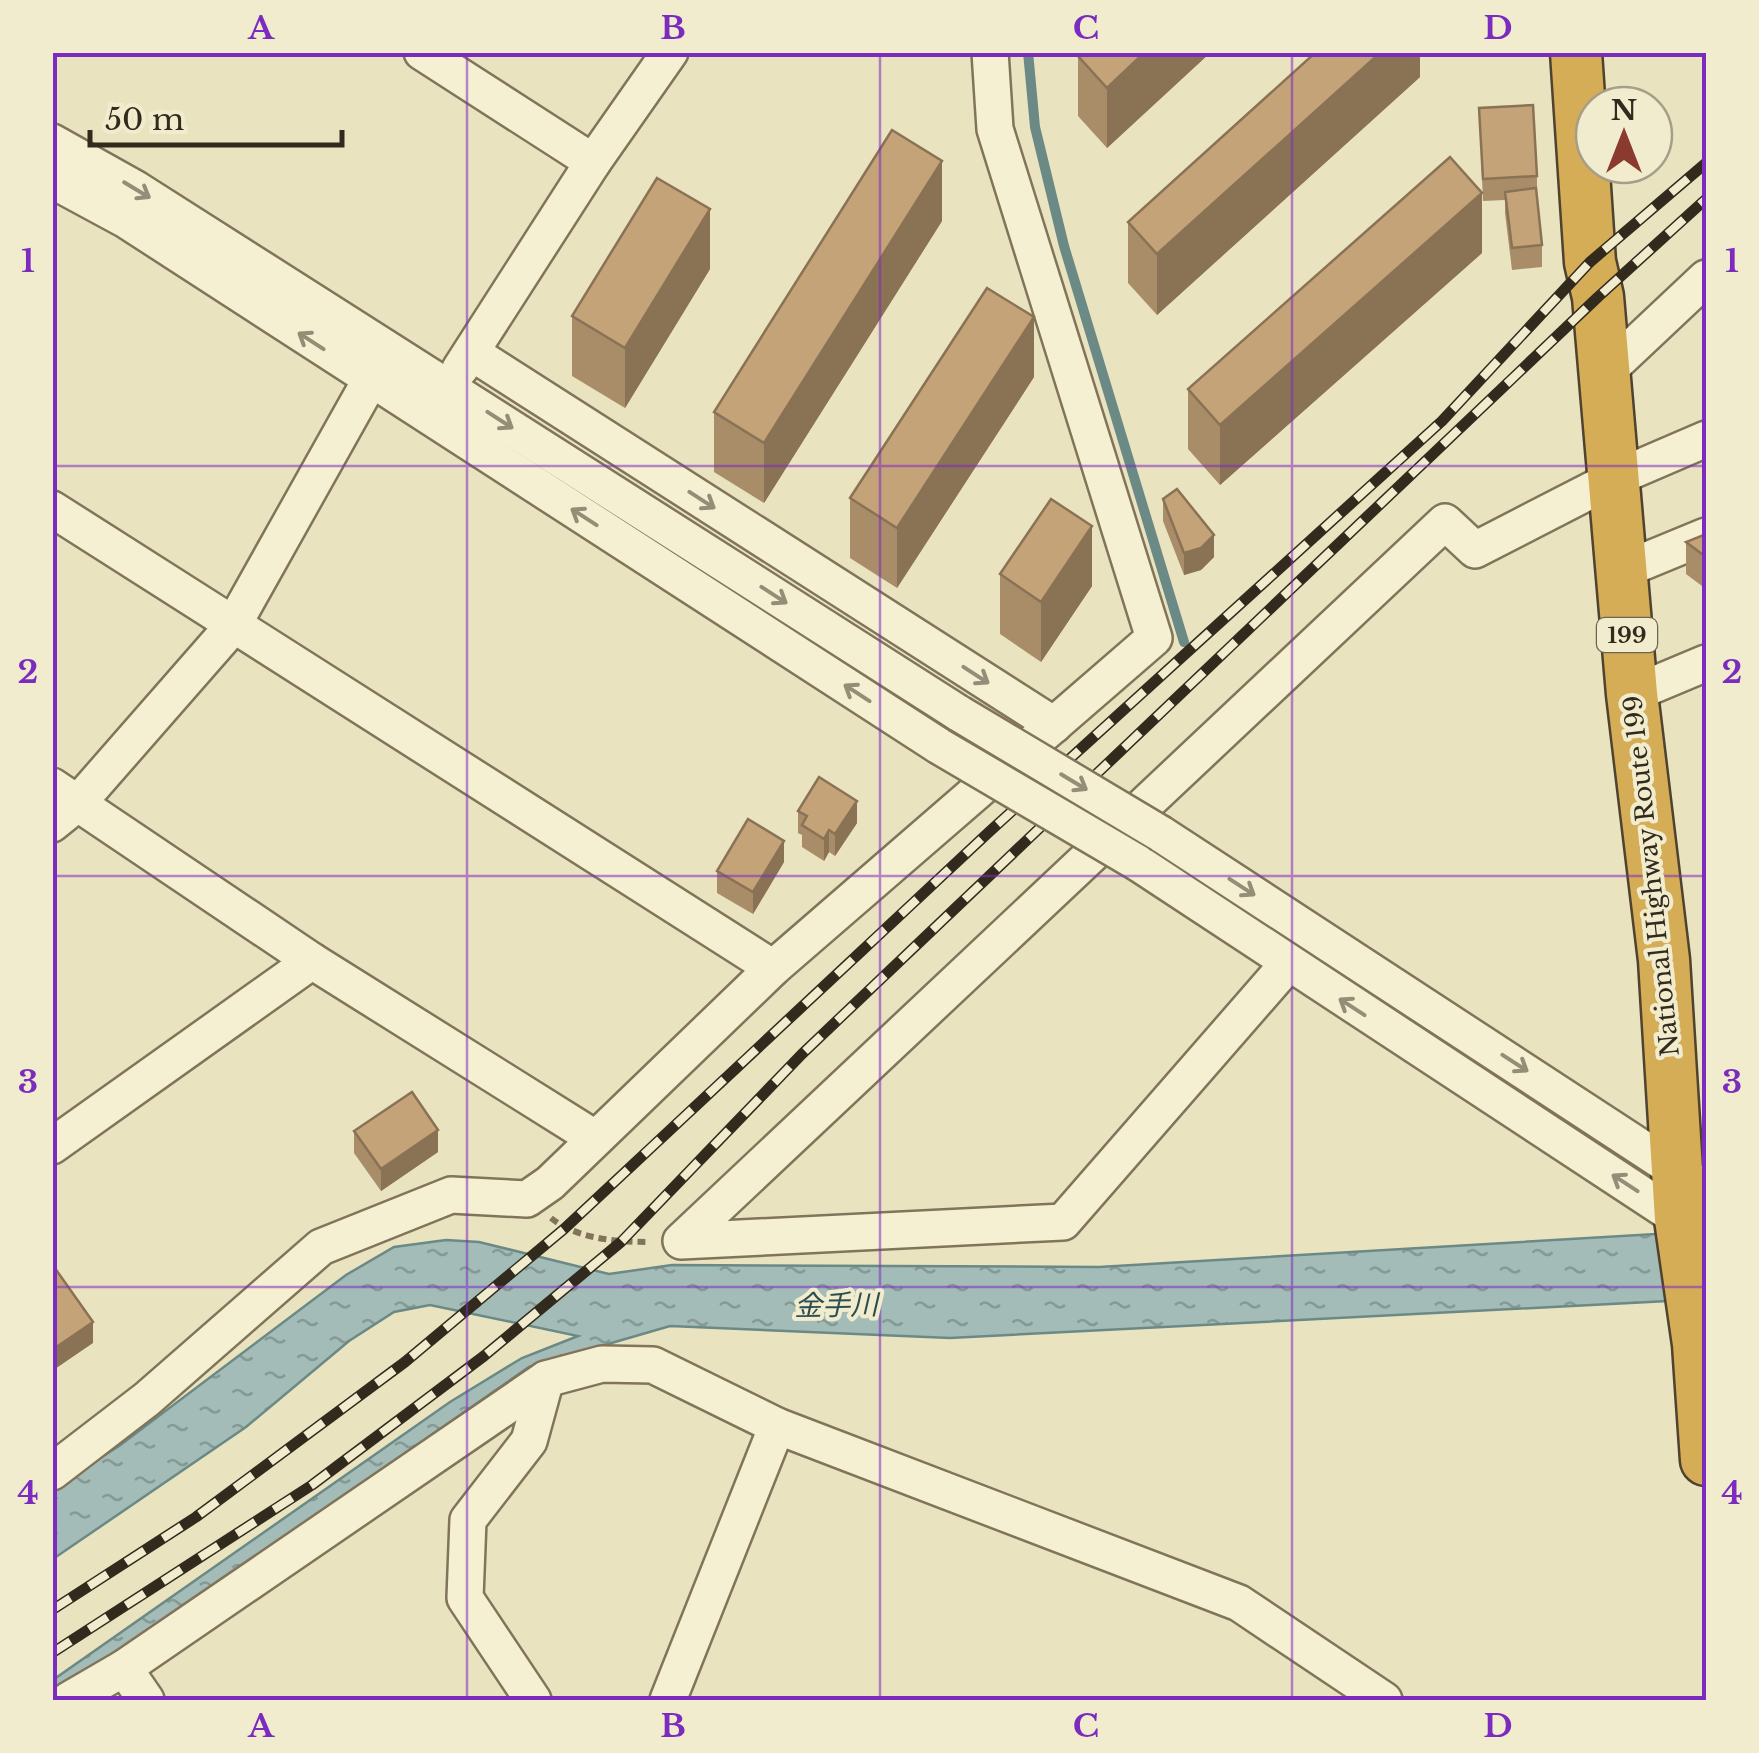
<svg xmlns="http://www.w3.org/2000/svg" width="1759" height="1753" font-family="'Libre Baskerville','Noto Sans JP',serif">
<defs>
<pattern id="water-ripples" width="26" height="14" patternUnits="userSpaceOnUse" patternTransform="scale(2.5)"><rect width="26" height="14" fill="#a3bcb8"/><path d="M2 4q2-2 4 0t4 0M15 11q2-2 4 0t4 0" fill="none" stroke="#859995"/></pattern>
</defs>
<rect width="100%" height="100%" fill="#eae3c0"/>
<!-- water -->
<path fill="url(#water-ripples)" stroke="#6b8985" stroke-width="2.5" d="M 1706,1231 L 1706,1299 L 950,1338 L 670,1326 L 529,1367 L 53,1698 L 53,1680 L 450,1402 L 522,1358 L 578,1336 L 430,1305 L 394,1312 L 349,1341 L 246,1427 L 53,1559 L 53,1488 L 119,1446 L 346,1275 L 394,1247 L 446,1240 L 479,1242 L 609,1274 L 672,1265 L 1099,1267 Z"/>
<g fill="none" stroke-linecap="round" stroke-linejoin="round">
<!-- stream -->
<path stroke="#6b8985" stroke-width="10" d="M 1028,52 L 1035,127 L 1064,246 L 1184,642"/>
<defs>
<g id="minor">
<path d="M 422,52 L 593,162"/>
<path d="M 52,142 L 136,189 L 960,714"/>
<path d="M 52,180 L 126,220 L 939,746"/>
<path d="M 472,353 L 1054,725"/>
<path d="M 460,369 L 593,162 L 670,52"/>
<path d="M 1604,374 L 1706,278"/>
<path d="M 52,509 L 773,968"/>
<path d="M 1621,571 L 1706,536"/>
<path d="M 1632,694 L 1706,663"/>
<path d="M 52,786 L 312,961 L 593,1137"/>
<path d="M 52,824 L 78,803 L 232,627 L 380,363"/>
<path d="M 1161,834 L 1706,1190"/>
<path d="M 1138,863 L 1693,1228"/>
<path d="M 1287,965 L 1063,1222 L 681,1241 L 1445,522 L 1475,550 L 1613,479 L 1706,439"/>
<path d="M 52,1146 L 312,961"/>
<path d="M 52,1472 L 147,1399 L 321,1247 L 451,1195 L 527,1199 L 550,1183 L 773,968 L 1154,638 L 995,129 L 990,52"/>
<path d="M 124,1668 L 146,1700"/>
<path d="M 69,1700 L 124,1668 L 546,1379 L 602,1364 L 653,1365 L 777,1426 L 1239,1603 L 1384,1700"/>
<path d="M 533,1700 L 465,1598 L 468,1520 L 529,1441 L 546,1379"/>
<path d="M 668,1700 L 777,1426"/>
</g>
<path id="highway" d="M 1576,52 L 1590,262 L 1598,297 L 1632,694 L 1664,960 L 1680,1219 L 1698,1344 L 1706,1460"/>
</defs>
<!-- minor casing -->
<use href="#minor" stroke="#81745a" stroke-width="40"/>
<!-- highway casing -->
<use href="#highway" stroke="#4f422e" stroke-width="55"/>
<!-- path -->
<path stroke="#81745a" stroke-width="6" stroke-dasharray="8 5" stroke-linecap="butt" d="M 551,1218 C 577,1239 617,1242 649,1242"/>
<!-- minor -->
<use href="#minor" stroke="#f5f0d2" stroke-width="35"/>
<!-- highway -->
<use href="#highway" stroke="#d4ad56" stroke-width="50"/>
<defs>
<g id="rail">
<path d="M 52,1610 L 196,1517 L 405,1362 L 564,1229 L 989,832 L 1442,421 L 1590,262 L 1706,163"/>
<path d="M 52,1653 L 312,1485 L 484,1356 L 621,1242 L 802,1054 L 1598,297 L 1706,199"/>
</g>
</defs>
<!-- rail casing -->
<use href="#rail" stroke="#322a1d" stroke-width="11"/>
<!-- rail -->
<use href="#rail" stroke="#f2eccf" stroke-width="8" stroke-dasharray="22" stroke-linecap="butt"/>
<defs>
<g id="minor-bridge">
<path d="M 960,714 L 1161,834"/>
<path d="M 939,746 L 1138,863"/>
</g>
</defs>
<!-- minor-bridge casing -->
<use href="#minor-bridge" stroke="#81745a" stroke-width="40" stroke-linecap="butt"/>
<!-- minor-bridge -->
<use href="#minor-bridge" stroke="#f5f0d2" stroke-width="35"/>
</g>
<!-- wall -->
<g fill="#a98c68">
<path d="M 1211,52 L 1107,148 L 1078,116 L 1078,56 Z"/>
<path d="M 1420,52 L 1420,77 L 1157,315 L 1128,283 L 1128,222 Z"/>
<path d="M 1479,108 L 1537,176 L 1537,192 L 1542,245 L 1542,267 L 1512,270 L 1505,213 L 1505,200 L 1483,201 Z"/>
<path d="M 942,221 L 764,503 L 714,472 L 714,412 Z"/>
<path d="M 1482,253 L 1220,485 L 1188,449 L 1188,389 Z"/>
<path d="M 710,269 L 625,408 L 572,376 L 572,316 Z"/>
<path d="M 1034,377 L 897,588 L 850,558 L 850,498 Z"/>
<path d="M 1163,499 L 1214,557 L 1201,570 L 1184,575 L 1163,521 Z"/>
<path d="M 1706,534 L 1706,589 L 1686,574 L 1686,542 Z"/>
<path d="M 1000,574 L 1092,586 L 1041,662 L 1000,634 Z"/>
<path d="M 798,811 L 857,823 L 835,856 L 829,852 L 824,861 L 802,847 L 802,835 L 798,833 Z"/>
<path d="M 784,862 L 753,914 L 717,893 L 717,871 Z"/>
<path d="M 354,1131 L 438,1152 L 381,1191 L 354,1153 Z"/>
</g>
<!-- shaded-wall -->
<g fill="#8a7255">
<path d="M 1145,52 L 1211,52 L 1107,148 L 1107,88 Z"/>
<path d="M 1381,52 L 1420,52 L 1420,77 L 1157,315 L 1157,254 Z"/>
<path d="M 942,161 L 942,221 L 764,503 L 764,443 Z"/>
<path d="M 1482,193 L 1482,253 L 1220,485 L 1220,425 Z"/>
<path d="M 710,209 L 710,269 L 625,408 L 625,348 Z"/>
<path d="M 1034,317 L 1034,377 L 897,588 L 897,528 Z"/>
<path d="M 1092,526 L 1092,586 L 1041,662 L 1041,602 Z"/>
<path d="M 1214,535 L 1214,557 L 1201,570 L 1184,575 L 1184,553 Z"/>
<path d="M 857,801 L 857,823 L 835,856 L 835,834 Z"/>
<path d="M 829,830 L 829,852 L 824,861 L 824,839 Z"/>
<path d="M 784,841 L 784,862 L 753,914 L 753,892 Z"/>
<path d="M 438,1130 L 438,1152 L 381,1191 L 381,1169 Z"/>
<path d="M 93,1322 L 93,1343 L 52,1371 L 52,1350 Z"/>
</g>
<!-- building -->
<g fill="#c5a379" stroke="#8a7255" stroke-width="2.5">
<path d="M 1082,52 L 1145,52 L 1107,88 L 1078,56 Z"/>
<path d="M 1316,52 L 1381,52 L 1157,254 L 1128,222 Z"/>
<path d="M 1533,105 L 1537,176 L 1483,179 L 1479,108 Z"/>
<path d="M 892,130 L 942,161 L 764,443 L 714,412 Z"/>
<path d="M 1450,157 L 1482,193 L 1220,425 L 1188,389 Z"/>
<path d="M 657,178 L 710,209 L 625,348 L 572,316 Z"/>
<path d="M 1536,188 L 1542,245 L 1512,248 L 1505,192 Z"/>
<path d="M 987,288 L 1034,317 L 897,528 L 850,498 Z"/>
<path d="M 1177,489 L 1214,535 L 1201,548 L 1184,553 L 1163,499 Z"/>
<path d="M 1051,499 L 1092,526 L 1041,602 L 1000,574 Z"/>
<path d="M 1706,534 L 1706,557 L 1686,542 Z"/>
<path d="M 819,777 L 857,801 L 835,834 L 829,830 L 824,839 L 802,825 L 807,816 L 798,811 Z"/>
<path d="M 748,819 L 784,841 L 753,892 L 717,871 Z"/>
<path d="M 412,1092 L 438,1130 L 381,1169 L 354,1131 Z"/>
<path d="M 52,1264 L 93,1322 L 52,1350 Z"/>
</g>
<!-- one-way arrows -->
<defs><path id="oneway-shaft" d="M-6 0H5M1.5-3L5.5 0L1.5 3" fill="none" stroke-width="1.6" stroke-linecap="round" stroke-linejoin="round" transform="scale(2.5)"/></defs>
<g stroke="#948d78">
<use href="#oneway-shaft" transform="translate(137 190) rotate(31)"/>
<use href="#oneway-shaft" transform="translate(311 341) rotate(-147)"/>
<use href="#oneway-shaft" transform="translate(500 420) rotate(33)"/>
<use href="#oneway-shaft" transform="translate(702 500) rotate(33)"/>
<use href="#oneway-shaft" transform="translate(584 517) rotate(-147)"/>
<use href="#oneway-shaft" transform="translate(774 595) rotate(33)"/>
<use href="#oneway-shaft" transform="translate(976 675) rotate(33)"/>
<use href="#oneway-shaft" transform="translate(857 693) rotate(-147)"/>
<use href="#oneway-shaft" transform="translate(1074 782) rotate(31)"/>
<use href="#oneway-shaft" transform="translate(1242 887) rotate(33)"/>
<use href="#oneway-shaft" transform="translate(1352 1007) rotate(-147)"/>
<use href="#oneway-shaft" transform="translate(1515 1063) rotate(33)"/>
<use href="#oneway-shaft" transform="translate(1625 1183) rotate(-147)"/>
</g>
<!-- grid -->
<path fill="none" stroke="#7b2cbf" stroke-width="2.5" stroke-opacity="0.55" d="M 467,52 L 467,1700M 880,52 L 880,1700M 1292,52 L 1292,1700M 52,466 L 1706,466M 52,876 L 1706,876M 52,1287 L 1706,1287"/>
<g text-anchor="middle" stroke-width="8" stroke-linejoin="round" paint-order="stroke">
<!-- shield labels -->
<rect fill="#f2eccf" stroke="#6c6452" stroke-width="2.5" x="1597" y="618" width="60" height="34" rx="8"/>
<g font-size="22" font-weight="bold" fill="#322a1d">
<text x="1627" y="643">199</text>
</g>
<!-- street labels -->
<g font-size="25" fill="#322a1d" stroke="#f2eccf">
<text transform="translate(1651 876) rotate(-96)" y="9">National Highway Route 199</text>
</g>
<!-- water labels -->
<g font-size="28" font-style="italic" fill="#2d4e51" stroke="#f2eccf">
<text transform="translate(836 1305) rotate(-1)" y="10">金手川</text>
</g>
</g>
<!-- border -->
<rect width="1759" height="1753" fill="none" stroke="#f2eccf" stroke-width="110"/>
<!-- north arrow -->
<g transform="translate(1624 135)"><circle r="48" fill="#f2eccf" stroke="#a59e88" stroke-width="2.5"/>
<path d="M0-8L18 38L0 25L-18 38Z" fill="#8b3a2f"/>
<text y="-15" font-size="28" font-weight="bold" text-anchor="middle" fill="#322a1d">N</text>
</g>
<!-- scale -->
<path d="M90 130v15h252v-15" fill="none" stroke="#322a1d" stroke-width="5"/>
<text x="105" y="130" font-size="30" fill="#322a1d" stroke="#f2eccf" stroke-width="8" paint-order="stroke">50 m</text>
<rect x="55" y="55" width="1649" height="1643" fill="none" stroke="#7b2cbf" stroke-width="4"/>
<g font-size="32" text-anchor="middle" font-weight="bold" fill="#7b2cbf">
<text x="261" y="39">A</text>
<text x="673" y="39">B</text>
<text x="1086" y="39">C</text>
<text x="1498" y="39">D</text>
<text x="28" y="272">1</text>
<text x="1732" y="272">1</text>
<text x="28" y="683">2</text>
<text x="1732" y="683">2</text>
<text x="28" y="1093">3</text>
<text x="1732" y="1093">3</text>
<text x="28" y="1504">4</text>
<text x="1732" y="1504">4</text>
<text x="261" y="1737">A</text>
<text x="673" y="1737">B</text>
<text x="1086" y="1737">C</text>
<text x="1498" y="1737">D</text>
</g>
</svg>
